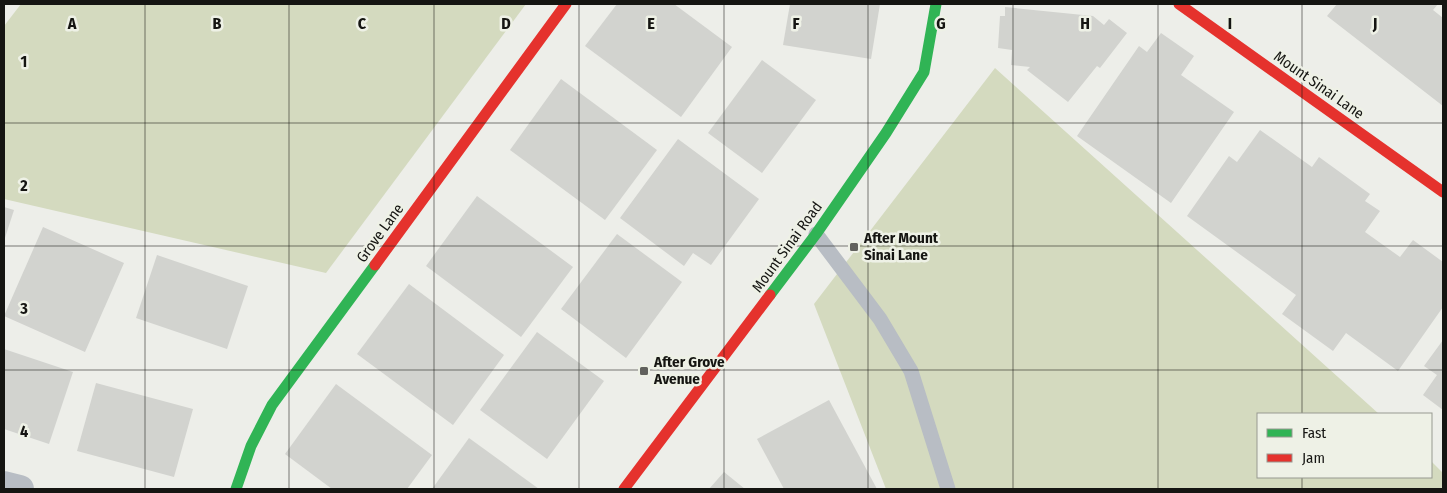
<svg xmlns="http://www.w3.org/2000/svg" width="1447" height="493" font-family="'Fira Sans Condensed',sans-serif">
<rect width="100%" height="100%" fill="#edeee9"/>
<!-- green -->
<g fill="#d4dabf">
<path d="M 21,4 L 526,4 L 326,273 L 4,199 L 4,26 Z"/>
<path d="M 995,68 L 1379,414 L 1258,414 L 1258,477 L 1431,477 L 1431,461 L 1443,473 L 1443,489 L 886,489 L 814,304 Z"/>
</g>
<!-- building -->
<g fill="#d2d3cf">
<path d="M 617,4 L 674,4 L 732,47 L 681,117 L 585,46 Z"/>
<path d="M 790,4 L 880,4 L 871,59 L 783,45 Z"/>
<path d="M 1337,4 L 1438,4 L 1433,10 L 1443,18 L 1443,106 L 1327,16 Z"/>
<path d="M 1005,7 L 1093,16 L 1104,25 L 1109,19 L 1127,33 L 1100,68 L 1097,66 L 1068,102 L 1027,70 L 1030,67 L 1011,65 L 1012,50 L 998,48 L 1000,16 L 1005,16 Z"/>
<path d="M 1161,33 L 1194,56 L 1181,75 L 1234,112 L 1171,203 L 1077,136 L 1139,46 L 1147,52 Z"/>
<path d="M 762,60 L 816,100 L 762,173 L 708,133 Z"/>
<path d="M 561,79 L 657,150 L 605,220 L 510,150 Z"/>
<path d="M 1260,130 L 1312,167 L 1319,157 L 1370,194 L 1365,201 L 1380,211 L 1365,232 L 1400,257 L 1413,240 L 1443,262 L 1443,307 L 1398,371 L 1346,333 L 1333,351 L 1282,314 L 1296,295 L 1187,216 L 1229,156 L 1237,162 Z"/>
<path d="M 678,139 L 759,199 L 711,265 L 693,253 L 684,266 L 620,218 Z"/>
<path d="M 477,196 L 573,267 L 521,337 L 426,266 Z"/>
<path d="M 4,207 L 14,210 L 4,241 Z"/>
<path d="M 43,227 L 124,263 L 85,352 L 4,316 Z"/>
<path d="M 617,234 L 682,282 L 626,358 L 561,309 Z"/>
<path d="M 157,255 L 248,286 L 227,349 L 136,318 Z"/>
<path d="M 409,284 L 504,355 L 453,425 L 357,354 Z"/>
<path d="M 537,332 L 604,381 L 547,459 L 480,410 Z"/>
<path d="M 1443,340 L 1443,410 L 1423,395 L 1437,375 L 1424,366 Z"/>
<path d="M 4,349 L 73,372 L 49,444 L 4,429 Z"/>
<path d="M 96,383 L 193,409 L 174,477 L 77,451 Z"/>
<path d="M 336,384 L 432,455 L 407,489 L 332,489 L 285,454 Z"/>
<path d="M 829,400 L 877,489 L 784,489 L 757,439 Z"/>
<path d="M 469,438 L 539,489 L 432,489 Z"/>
<path d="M 724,472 L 745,489 L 709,489 Z"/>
</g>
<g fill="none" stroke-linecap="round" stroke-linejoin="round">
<!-- lane -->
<path stroke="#b8bdc4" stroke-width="15" d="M 816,234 L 880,319 L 911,371 L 948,489"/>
<!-- street -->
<path stroke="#b8bdc4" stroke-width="28" d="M 4,485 L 20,489"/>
<!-- fast -->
<g stroke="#30b455" stroke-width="11">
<path d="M 770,295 L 816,234 L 886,133 L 924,72 L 936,4"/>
<path d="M 236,489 L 251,446 L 272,405 L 375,265"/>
</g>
<!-- jam -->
<g stroke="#e5322d" stroke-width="11">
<path d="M 1179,4 L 1443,192"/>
<path d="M 375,265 L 566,4"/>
<path d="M 624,489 L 770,295"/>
</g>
</g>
<!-- grid -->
<path fill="none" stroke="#151512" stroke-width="1" stroke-opacity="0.55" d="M 145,4 L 145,489M 289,4 L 289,489M 434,4 L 434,489M 579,4 L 579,489M 724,4 L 724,489M 868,4 L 868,489M 1013,4 L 1013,489M 1158,4 L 1158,489M 1302,4 L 1302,414M 4,123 L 1443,123M 4,246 L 1443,246M 4,370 L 1443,370M 1302,477 L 1302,489"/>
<!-- markers -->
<g fill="#61615d" stroke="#eef1e6" stroke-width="2">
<rect x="849" y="242" width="10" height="10" rx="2.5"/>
<rect x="639" y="366" width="10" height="10" rx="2.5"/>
</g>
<g text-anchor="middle" stroke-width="5" stroke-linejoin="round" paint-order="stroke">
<!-- street labels -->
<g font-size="15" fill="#151512" stroke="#eef1e6">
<text transform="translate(1319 85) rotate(35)" y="5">Mount Sinai Lane</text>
<text transform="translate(380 233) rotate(-54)" y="5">Grove Lane</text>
<text transform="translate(787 247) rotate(-54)" y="5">Mount Sinai Road</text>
</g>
<!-- poi labels -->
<g font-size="15" font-weight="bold" fill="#151512" stroke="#eef1e6" text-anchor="start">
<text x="864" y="243">After Mount<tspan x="864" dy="17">Sinai Lane</tspan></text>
<text x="654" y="367">After Grove<tspan x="654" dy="17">Avenue</tspan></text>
</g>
</g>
<g font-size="16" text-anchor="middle" font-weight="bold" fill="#151512" stroke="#eef1e6" stroke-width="5" stroke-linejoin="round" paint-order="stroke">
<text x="72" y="29">A</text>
<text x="217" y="29">B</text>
<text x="362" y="29">C</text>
<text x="506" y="29">D</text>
<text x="651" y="29">E</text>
<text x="796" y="29">F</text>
<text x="941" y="29">G</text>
<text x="1085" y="29">H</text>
<text x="1230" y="29">I</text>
<text x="1375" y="29">J</text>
<text x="24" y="67">1</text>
<text x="24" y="191">2</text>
<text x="24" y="314">3</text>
<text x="24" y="437">4</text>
</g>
<!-- border -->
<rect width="1447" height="493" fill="none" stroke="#151512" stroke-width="10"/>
<!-- legend -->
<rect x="1257" y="413" width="175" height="65" fill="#eef1e6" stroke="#979991"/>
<rect x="1267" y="429" width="25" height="8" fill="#30b455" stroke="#979991"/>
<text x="1302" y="438" font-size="15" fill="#151512">Fast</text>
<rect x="1267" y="454" width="25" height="8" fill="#e5322d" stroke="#979991"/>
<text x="1302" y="463" font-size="15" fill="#151512">Jam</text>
</svg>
